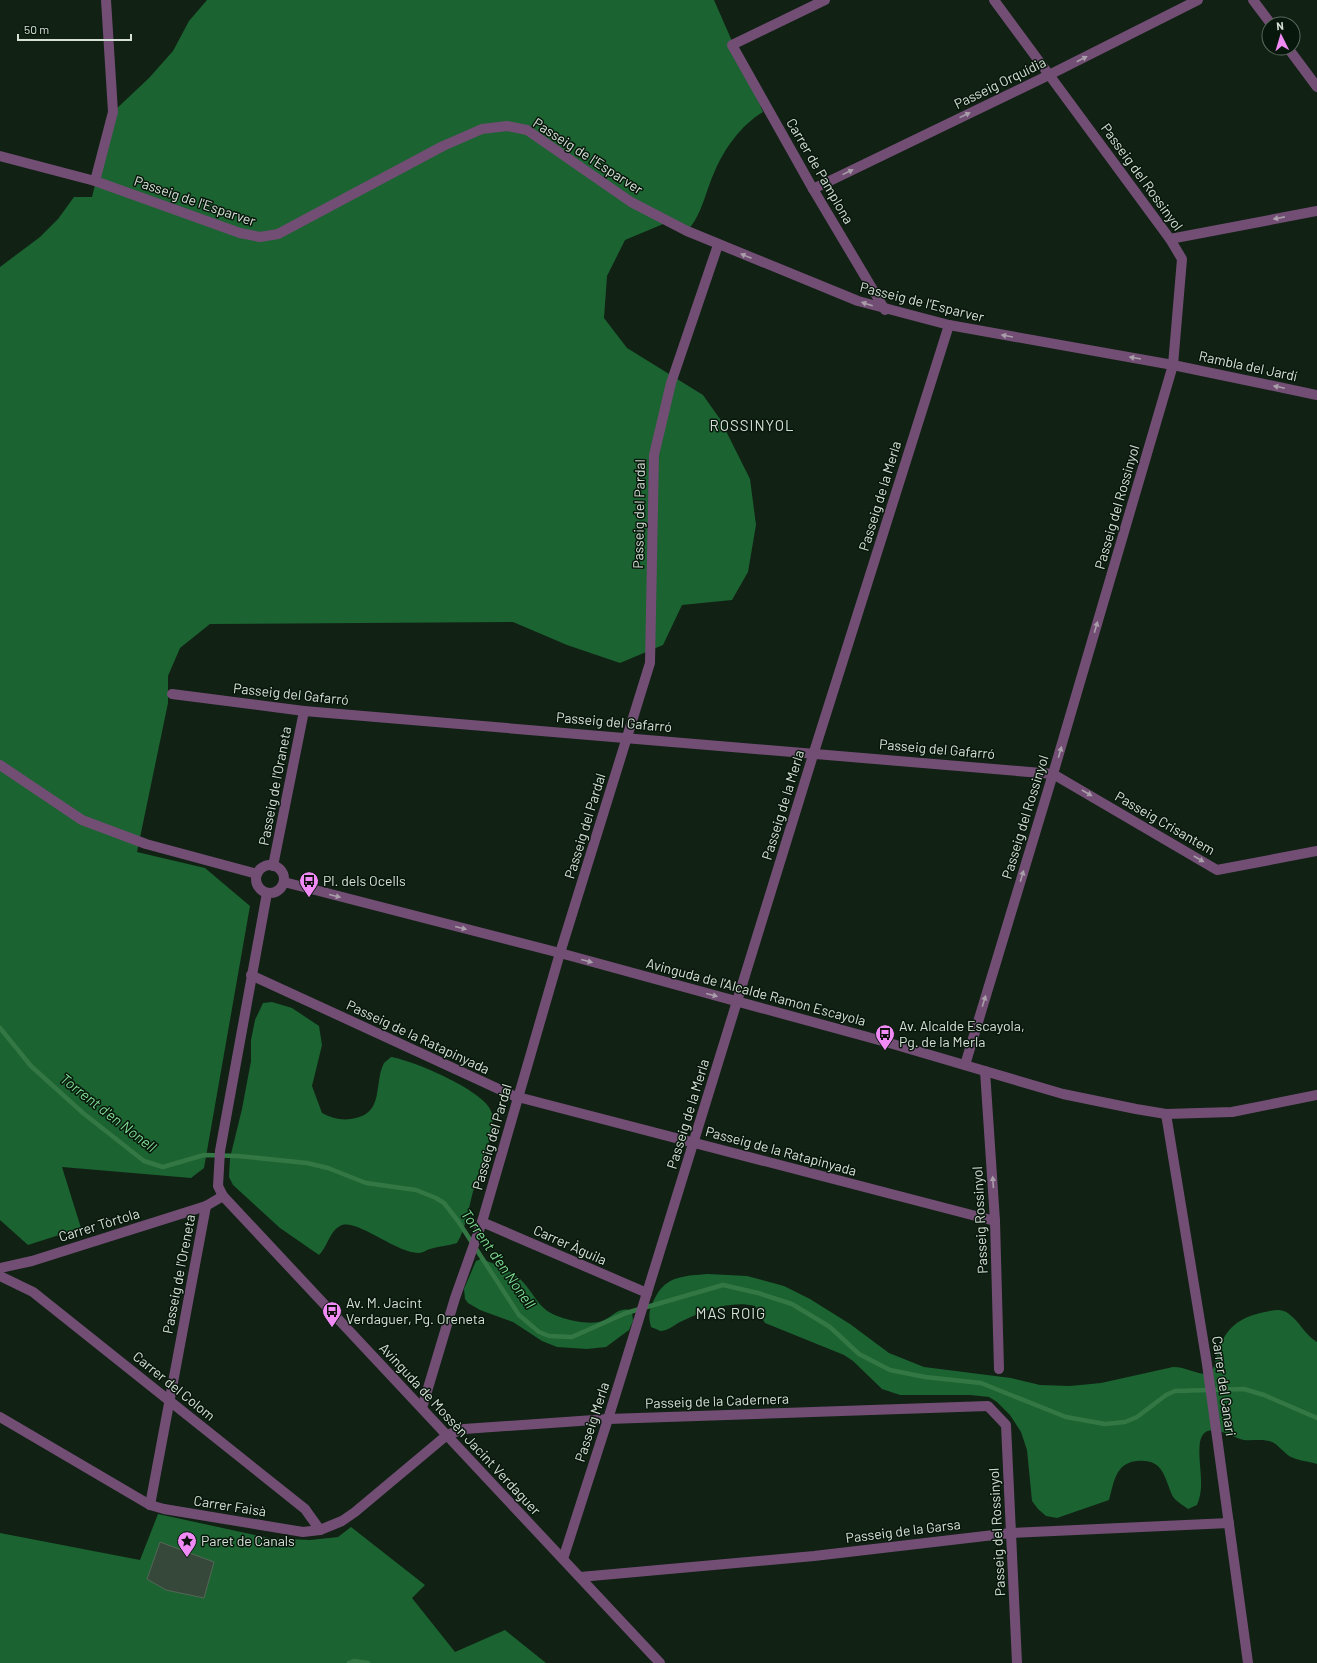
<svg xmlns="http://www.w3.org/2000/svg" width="1317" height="1663" font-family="Barlow,sans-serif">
<rect width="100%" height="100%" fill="#112114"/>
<!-- forest -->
<g fill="#1b6331">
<path d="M 207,0 L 714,0 L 763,112 C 741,125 724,149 714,173 C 705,193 702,215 687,231 L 668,222 L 625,240 L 607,276 L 604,318 L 627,348 L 703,395 L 720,419 L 750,479 L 756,525 L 748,572 L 732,600 L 682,605 L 663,645 L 620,663 L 567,645 L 513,622 L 210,624 L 180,648 L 168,676 L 168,703 L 137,852 L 205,868 L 250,906 L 204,1168 L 191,1178 L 62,1167 L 81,1228 L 28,1245 L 0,1220 L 0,267 L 40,237 L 58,219 L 74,197 L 92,197 L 113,112 L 149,78 L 173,51 L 189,21 Z"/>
<path d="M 272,1002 L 292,1008 L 319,1026 L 322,1045 L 312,1086 L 322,1113 C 333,1119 344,1121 356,1118 C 384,1112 374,1082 384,1063 C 386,1061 389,1059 391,1057 C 412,1060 489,1092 492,1114 C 495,1131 481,1168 475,1185 C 469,1203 467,1227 457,1243 C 448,1246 439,1246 430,1249 C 426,1250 423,1253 419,1253 C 397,1254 355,1217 340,1226 C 329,1232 328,1246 319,1255 L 280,1228 L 233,1185 L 229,1177 L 230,1158 L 242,1109 L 251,1061 L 251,1040 L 255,1020 L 263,1003 Z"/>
<path d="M 481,1259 C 491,1262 514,1272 521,1280 C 536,1295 538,1310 560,1317 C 572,1321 587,1324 599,1322 C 612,1319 618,1305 632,1311 L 633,1321 L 629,1330 L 606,1347 L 587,1349 L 557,1347 L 542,1341 L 513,1322 L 480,1310 L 468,1303 L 465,1299 L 464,1289 L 476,1261 Z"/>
<path d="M 708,1274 L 747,1276 L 784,1286 L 810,1299 L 850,1324 L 889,1353 L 924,1367 L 1011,1378 L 1040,1385 L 1070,1386 L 1101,1383 L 1173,1367 C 1187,1367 1196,1375 1210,1374 C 1215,1367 1215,1362 1217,1354 C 1225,1328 1239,1317 1265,1312 C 1274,1310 1282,1308 1289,1314 C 1300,1322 1305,1335 1317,1342 L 1317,1464 C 1308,1461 1299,1461 1291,1457 C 1284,1453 1280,1447 1274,1443 C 1265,1438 1254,1441 1244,1440 C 1232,1438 1205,1418 1200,1442 C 1197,1463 1206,1485 1197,1505 L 1188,1509 C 1183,1505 1175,1501 1172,1495 C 1164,1476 1163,1459 1137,1461 C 1115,1463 1114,1483 1109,1500 L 1057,1518 L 1046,1516 L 1038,1509 L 1032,1501 L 1027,1450 L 1021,1432 L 1010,1415 L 997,1402 L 989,1397 L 970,1395 L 900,1395 L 882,1389 L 853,1361 L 844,1355 L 765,1323 L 755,1306 C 730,1300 703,1311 680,1322 C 674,1325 668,1331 660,1331 C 658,1330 654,1328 651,1327 C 648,1315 649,1309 655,1298 C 666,1275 686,1276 708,1274 Z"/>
<path d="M 158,1514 L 269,1538 L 310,1540 L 338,1537 L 351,1527 L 425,1585 L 412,1598 L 455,1652 L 505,1630 L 546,1663 L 0,1663 L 0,1533 L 140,1560 Z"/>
</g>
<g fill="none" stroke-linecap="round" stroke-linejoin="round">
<!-- stream -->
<g stroke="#374" stroke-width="4.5">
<path d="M 0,1028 L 31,1066 L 83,1113 L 144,1161 L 163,1167 L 204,1155 L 238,1156 L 307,1163 L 328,1168 L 366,1183 L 416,1190 L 436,1198 L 444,1203 L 458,1221 L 519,1315 L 539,1332 L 549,1336 L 572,1337 L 626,1313 L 723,1285 L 758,1293 L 792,1304 L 830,1327 L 859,1354 L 890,1370 L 925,1377 L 981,1383 L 1066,1417 L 1105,1424 L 1125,1422 L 1137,1417 L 1166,1395 L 1175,1391 L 1244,1389 L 1264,1395 L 1317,1418"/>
<path d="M 349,1663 L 354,1661 L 368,1663"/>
</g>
</g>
<!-- building -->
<path fill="#364839" stroke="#546657" d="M 160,1542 L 214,1562 L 204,1598 L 166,1590 L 147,1579 Z"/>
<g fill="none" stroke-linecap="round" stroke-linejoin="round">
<!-- minor -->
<g stroke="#724e74" stroke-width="10">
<path d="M 825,0 L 732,45 L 813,189 L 885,310"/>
<path d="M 0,156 L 95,181 L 240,233 L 260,237 L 278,234 L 443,146 L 482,129 L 507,126 L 527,130 L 631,202 L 687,231 L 858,301 L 949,325 L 1173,365 L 1317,395"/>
<path d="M 95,181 L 113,112 L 106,0"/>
<path d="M 813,189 L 1049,75 L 1198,0"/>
<path d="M 1170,239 L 1317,211"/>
<path d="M 172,694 L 304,711 L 1053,774 L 1217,870 L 1317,851"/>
<path d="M 0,765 L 82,820 L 146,844 L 257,874"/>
<circle cx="270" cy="879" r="14"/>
<path d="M 273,866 L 304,711"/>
<path d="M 284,882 L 560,953 L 886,1042 L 1063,1094 L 1136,1109 L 1166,1114 L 1232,1112 L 1317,1095"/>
<path d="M 251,975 L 514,1096 L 995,1221"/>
<path d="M 965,1065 L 1053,774 L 1173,365 L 1182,259 L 1170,239 L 994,0"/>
<path d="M 985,1071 L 995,1221 L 999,1369"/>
<path d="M 1166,1114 L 1207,1364 L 1248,1663"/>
<path d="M 482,1222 L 647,1293"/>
<path d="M 0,1268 L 32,1261 L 206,1206 L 223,1196"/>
<path d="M 0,1276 L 33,1292 L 305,1509 L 320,1530"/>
<path d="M 422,1408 L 455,1298 L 482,1222 L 560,953 L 650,663 L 654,455 L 671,383 L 718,245"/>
<path d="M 0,1417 L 150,1505 L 164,1509 L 303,1532 L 320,1530 L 342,1521 L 355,1512 L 447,1435 L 464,1429 L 608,1419 L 988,1406 L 1006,1425 L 1017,1663"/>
<path d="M 150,1505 L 206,1206"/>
<path d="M 563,1559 L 608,1419 L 814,752 L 949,325"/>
<path d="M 580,1577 L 814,1556 L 1011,1533 L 1229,1523"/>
</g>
<!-- tertiary -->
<g stroke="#724e74" stroke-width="10">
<path d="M 1253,0 L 1271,24"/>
<path d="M 1288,48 L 1317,87"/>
<path d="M 267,893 L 220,1151 L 218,1186 L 223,1196 L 660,1663"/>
</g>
</g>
<!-- one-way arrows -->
<defs><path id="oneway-solid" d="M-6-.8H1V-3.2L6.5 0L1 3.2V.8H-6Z"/></defs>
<g fill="#a99eaa">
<use href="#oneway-solid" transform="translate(1082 59) rotate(-27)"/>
<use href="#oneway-solid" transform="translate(965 115) rotate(-26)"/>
<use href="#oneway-solid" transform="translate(848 172) rotate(-26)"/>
<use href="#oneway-solid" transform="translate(1279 218) rotate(169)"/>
<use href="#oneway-solid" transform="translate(746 256) rotate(-158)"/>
<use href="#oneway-solid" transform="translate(867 304) rotate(-163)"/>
<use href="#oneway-solid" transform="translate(1007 336) rotate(-170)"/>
<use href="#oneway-solid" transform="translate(1135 358) rotate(-170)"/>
<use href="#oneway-solid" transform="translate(1279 387) rotate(-168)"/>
<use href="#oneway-solid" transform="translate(1096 627) rotate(-74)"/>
<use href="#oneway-solid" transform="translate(1060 752) rotate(-74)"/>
<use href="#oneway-solid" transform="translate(1087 793) rotate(30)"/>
<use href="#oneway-solid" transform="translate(1199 859) rotate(30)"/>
<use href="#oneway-solid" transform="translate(1022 876) rotate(-73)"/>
<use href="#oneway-solid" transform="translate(335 896) rotate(14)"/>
<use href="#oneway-solid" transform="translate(461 928) rotate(14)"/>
<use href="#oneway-solid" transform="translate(587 961) rotate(15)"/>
<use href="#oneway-solid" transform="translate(712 995) rotate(15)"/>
<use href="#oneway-solid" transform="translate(984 1001) rotate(-73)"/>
<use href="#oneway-solid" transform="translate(993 1182) rotate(-94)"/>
</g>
<!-- icons -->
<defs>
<symbol id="bus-pin" viewBox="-11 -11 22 30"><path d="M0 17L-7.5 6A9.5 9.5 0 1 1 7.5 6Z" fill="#f08bf5" stroke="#08170b"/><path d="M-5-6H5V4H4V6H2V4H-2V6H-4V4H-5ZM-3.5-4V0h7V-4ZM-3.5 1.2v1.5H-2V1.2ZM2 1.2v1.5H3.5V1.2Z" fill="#111"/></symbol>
<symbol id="sight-pin" viewBox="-11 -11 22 30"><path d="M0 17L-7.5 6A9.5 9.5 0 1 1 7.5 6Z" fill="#f08bf5" stroke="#08170b"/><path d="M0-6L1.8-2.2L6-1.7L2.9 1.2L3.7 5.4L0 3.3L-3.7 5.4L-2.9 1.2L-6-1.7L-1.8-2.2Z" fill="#111"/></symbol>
</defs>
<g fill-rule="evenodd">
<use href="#bus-pin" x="298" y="870" width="22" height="30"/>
<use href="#bus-pin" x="874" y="1023" width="22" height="30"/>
<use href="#bus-pin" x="321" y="1300" width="22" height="30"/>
<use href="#sight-pin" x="176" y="1530" width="22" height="30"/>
</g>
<g text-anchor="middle" stroke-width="3" stroke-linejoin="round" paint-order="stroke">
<!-- street labels -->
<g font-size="14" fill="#d6e0d7" stroke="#08170b">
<text transform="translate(1000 83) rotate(-26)" y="5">Passeig Orquídia</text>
<text transform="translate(588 156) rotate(33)" y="5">Passeig de l'Esparver</text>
<text transform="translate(820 171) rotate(60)" y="5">Carrer de Pamplona</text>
<text transform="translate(1142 177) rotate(54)" y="5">Passeig del Rossinyol</text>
<text transform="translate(195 201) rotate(19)" y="5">Passeig de l'Esparver</text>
<text transform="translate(922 302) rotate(14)" y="5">Passeig de l'Esparver</text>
<text transform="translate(1248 366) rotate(12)" y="5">Rambla del Jardí</text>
<text transform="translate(880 496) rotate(-73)" y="5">Passeig de la Merla</text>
<text transform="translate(1117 507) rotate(-74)" y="5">Passeig del Rossinyol</text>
<text transform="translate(639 514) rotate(-89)" y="5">Passeig del Pardal</text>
<text transform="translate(291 694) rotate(6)" y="5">Passeig del Gafarró</text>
<text transform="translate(614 722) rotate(5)" y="5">Passeig del Gafarró</text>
<text transform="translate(937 749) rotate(5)" y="5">Passeig del Gafarró</text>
<text transform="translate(275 786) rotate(-79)" y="5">Passeig de l'Oraneta</text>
<text transform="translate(783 805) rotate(-73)" y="5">Passeig de la Merla</text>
<text transform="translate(1025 817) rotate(-73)" y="5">Passeig del Rossinyol</text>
<text transform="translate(1165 823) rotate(30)" y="5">Passeig Crisantem</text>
<text transform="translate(585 826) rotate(-73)" y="5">Passeig del Pardal</text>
<text transform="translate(756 992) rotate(15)" y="5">Avinguda de l'Alcalde Ramon Escayola</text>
<text transform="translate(418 1037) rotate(25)" y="5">Passeig de la Ratapinyada</text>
<text transform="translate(688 1114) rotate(-73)" y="5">Passeig de la Merla</text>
<text transform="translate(492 1137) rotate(-74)" y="5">Passeig del Pardal</text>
<text transform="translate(781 1151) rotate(15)" y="5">Passeig de la Ratapinyada</text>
<text transform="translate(980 1220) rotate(-93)" y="5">Passeig Rossinyol</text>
<text transform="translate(99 1225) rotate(-17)" y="5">Carrer Tòrtola</text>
<text transform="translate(570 1245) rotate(24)" y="5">Carrer Àguila</text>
<text transform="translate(179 1274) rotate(-79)" y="5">Passeig de l'Oreneta</text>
<text transform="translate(174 1386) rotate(39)" y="5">Carrer del Colom</text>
<text transform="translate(1224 1386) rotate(82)" y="5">Carrer del Canari</text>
<text transform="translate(717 1401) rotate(-2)" y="5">Passeig de la Cadernera</text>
<text transform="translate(592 1422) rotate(-72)" y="5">Passeig Merla</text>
<text transform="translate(460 1429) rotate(47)" y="5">Avinguda de Mossèn Jacint Verdaguer</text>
<text transform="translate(230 1506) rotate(9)" y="5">Carrer Faisà</text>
<text transform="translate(903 1531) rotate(-7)" y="5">Passeig de la Garsa</text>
<text transform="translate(997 1532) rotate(-93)" y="5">Passeig del Rossinyol</text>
</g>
<!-- poi labels -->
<g font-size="14" fill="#d6e0d7" stroke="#08170b" text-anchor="start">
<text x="323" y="886">Pl. dels Ocells</text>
<text x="899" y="1031">Av. Alcalde Escayola,<tspan x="899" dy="16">Pg. de la Merla</tspan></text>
<text x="346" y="1308">Av. M. Jacint<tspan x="346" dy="16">Verdaguer, Pg. Oreneta</tspan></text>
<text x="201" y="1546">Paret de Canals</text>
</g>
<!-- neighbourhood labels -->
<g font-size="15" letter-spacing="1" fill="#d6e0d7" stroke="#08170b">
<text x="752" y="431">ROSSINYOL</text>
<text x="731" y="1319">MAS ROIG</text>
</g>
<!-- water labels -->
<g font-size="15" font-style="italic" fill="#7fdc93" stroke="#08170b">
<text transform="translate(108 1113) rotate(38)" y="5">Torrent d'en Nonell</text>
<text transform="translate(498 1259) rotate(55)" y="5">Torrent d'en Nonell</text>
</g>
</g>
<!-- north arrow -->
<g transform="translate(1281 36) rotate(355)"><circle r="19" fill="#08170b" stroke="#5a675d"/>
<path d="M0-3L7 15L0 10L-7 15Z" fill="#f08bf5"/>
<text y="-6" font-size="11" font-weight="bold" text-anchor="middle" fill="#d6e0d7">N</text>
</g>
<!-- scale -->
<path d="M18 34v6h113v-6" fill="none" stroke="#d6e0d7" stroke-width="2"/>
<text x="24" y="34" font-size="12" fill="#d6e0d7" stroke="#08170b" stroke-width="3" paint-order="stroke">50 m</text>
</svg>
